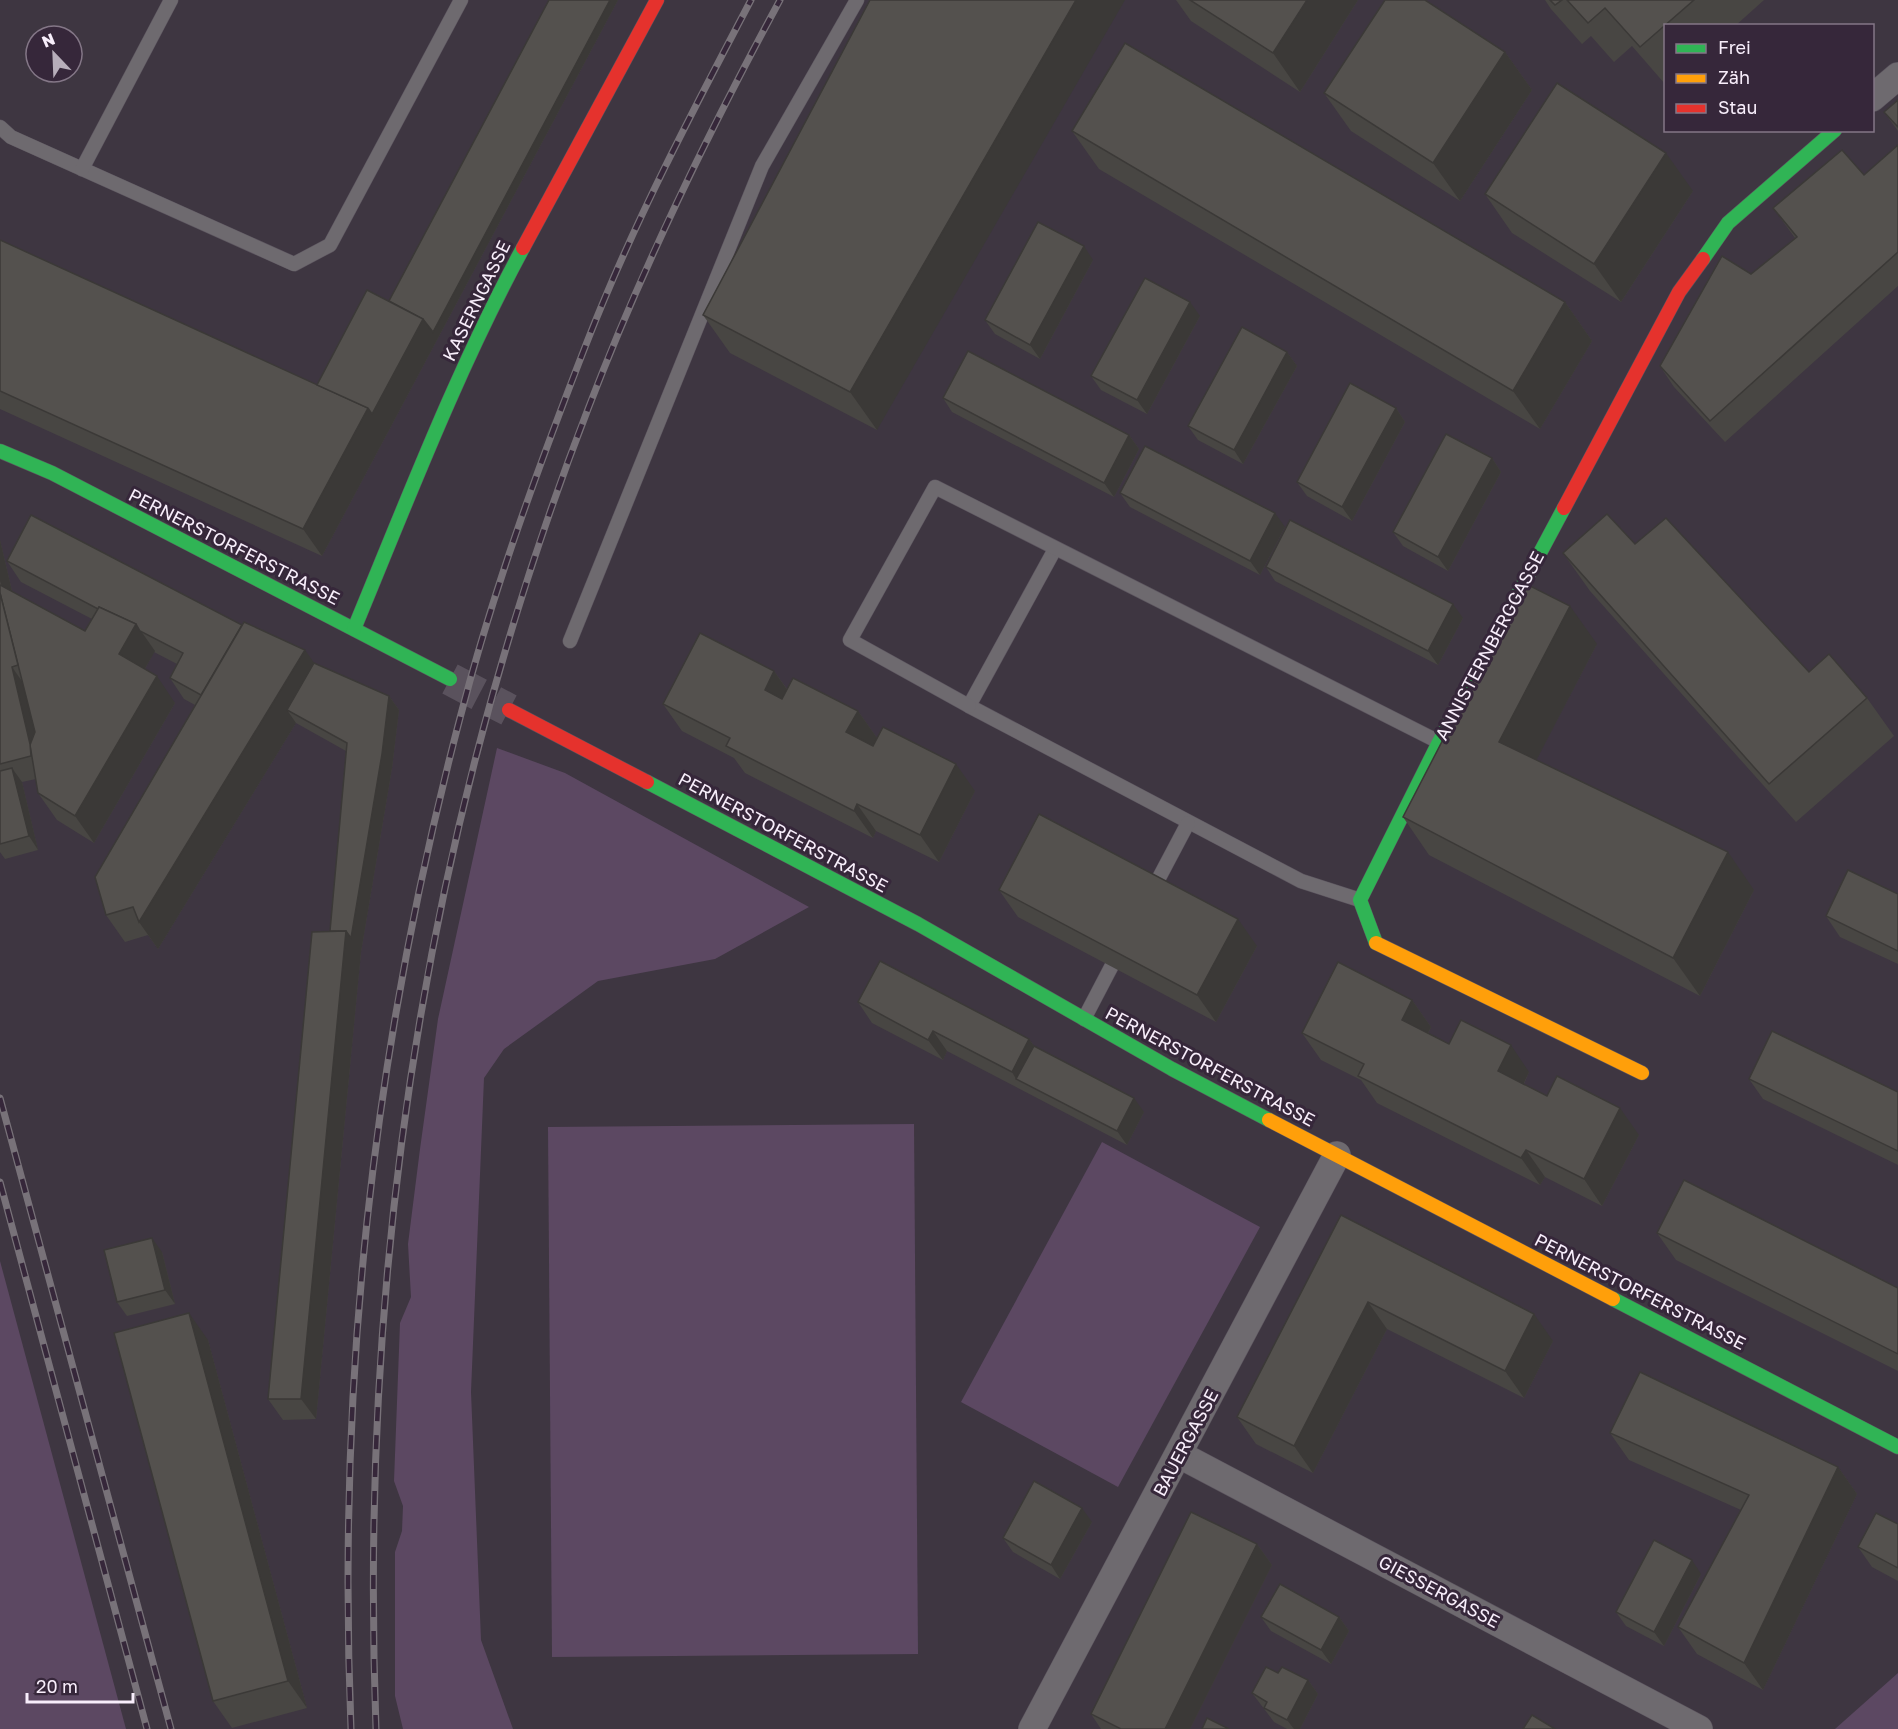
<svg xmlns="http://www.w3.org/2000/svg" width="1898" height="1729" font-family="'Golos Text',sans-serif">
<rect width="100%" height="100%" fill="#3e3641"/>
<!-- green -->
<g fill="#5c4862">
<path d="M 497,748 L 565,773 L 809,907 L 715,959 L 598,981 L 504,1049 L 484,1078 L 471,1392 L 481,1640 L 513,1729 L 403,1729 L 395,1696 L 395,1552 L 402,1531 L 403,1506 L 394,1481 L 400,1323 L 411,1297 L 408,1244 L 420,1149 L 438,1019 Z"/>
<path d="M 914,1124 L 918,1654 L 552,1657 L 548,1127 Z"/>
<path d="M 1102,1142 L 1260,1227 L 1118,1487 L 961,1402 Z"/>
<path d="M 0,1261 L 126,1729 L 0,1729 Z"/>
<path d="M 1898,1673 L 1898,1729 L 1835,1729 Z"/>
</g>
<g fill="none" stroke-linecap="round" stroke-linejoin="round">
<!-- secondary-tunnel -->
<path stroke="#5a525d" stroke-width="33" stroke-dasharray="33 16" stroke-linecap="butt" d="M 450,679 L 509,710"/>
<defs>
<g id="lane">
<path d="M 0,127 L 11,137 L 294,264 L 330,245 L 461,0"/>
<path d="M 82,169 L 171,0"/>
<path d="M 1055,549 L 969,706 L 1301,881 L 1360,900"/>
<path d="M 570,641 L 762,166 L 857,0"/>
<path d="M 969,706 L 850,640 L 935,487 L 1439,742"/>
<path d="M 1151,893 L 1188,823"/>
<path d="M 1084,1019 L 1119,952"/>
</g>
<g id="street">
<path d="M 1872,98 L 1898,76"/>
<path d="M 1180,1455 L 1699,1729"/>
<path d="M 1032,1729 L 1337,1155"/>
</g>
<g id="fast">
<path d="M 1703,259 L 1728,223 L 1835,130"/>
<path d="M 0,451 L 52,473 L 450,679"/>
<path d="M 354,629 C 407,501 457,370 523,248"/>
<path d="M 647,782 L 918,924 L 1172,1069 L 1269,1120"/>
<path d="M 1376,943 L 1360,900 L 1439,742 L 1564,508"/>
<path d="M 1613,1299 L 1898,1447"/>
</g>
<g id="slow">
<path d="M 1376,943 L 1642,1073"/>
<path d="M 1269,1120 L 1613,1299"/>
</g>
<g id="jam">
<path d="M 523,248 L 657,0"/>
<path d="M 1564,508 L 1679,292 L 1703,259"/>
<path d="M 509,710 L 647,782"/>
</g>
</defs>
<!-- lane casing -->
<use href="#lane" stroke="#5b545e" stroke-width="15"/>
<!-- street casing -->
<use href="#street" stroke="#5b545e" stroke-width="28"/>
<!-- fast casing -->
<use href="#fast" stroke="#5b545e" stroke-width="15"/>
<!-- slow casing -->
<use href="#slow" stroke="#5b545e" stroke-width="15"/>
<!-- jam casing -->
<use href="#jam" stroke="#5b545e" stroke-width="15"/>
<!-- lane -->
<use href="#lane" stroke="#6e6a6f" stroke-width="14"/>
<!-- street -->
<use href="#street" stroke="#6e6a6f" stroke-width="27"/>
<!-- fast -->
<use href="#fast" stroke="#30b455" stroke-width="14"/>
<!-- slow -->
<use href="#slow" stroke="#ff9f0a" stroke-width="14"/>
<!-- jam -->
<use href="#jam" stroke="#e5322d" stroke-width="14"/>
<defs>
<g id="rail">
<path d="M 0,1098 L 171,1729"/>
<path d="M 0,1182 L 147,1729"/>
<path d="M 351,1729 C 337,1384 372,1052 460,718 C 493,590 539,465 587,342 C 633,224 692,112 751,0"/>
<path d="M 376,1729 C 359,1275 423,833 588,409 C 642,268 708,133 780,0"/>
</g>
</defs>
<!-- rail casing -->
<use href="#rail" stroke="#787279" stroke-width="7"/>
<!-- rail -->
<use href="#rail" stroke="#36273a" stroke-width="4.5" stroke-dasharray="14" stroke-linecap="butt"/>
</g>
<!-- wall -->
<g fill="#484643">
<path d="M 549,0 L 618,0 L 322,556 L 0,409 L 0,240 L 317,385 L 389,301 Z"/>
<path d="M 1176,0 L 1358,0 L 1300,92 L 1191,21 Z"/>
<path d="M 1545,0 L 1764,0 L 1735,26 L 1665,26 L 1665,84 L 1632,46 L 1614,62 L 1591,36 L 1582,44 L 1551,9 Z"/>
<path d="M 861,18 L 877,430 L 730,353 L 703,315 Z"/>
<path d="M 1505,52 L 1532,90 L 1460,201 L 1351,131 L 1324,93 Z"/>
<path d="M 1898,100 L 1898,131 L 1884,112 Z"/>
<path d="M 1072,131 L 1565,302 L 1592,341 L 1540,429 L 1099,169 Z"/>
<path d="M 1898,145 L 1898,286 L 1725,442 L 1674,387 L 1660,366 L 1751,274 L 1795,238 L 1773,208 L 1864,175 Z"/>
<path d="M 1693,191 L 1621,302 L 1512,233 L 1485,194 Z"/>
<path d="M 1093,260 L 1040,359 L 995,334 L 985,320 Z"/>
<path d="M 1200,316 L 1147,414 L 1101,390 L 1091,376 Z"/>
<path d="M 1287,352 L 1297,366 L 1243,464 L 1198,440 L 1188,426 Z"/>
<path d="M 943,398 L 1129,435 L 1139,449 L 1114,497 L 952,412 Z"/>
<path d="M 1396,408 L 1405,422 L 1352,521 L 1307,496 L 1297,482 Z"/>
<path d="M 1492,458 L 1501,472 L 1448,571 L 1403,546 L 1393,532 Z"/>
<path d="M 1120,493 L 1285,527 L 1260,575 L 1130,507 Z"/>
<path d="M 0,540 L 12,591 L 85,631 L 92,619 L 21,582 L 7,561 L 314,663 L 389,696 L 399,710 L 392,768 L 361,952 L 316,1419 L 283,1420 L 268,1399 L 330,931 L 346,751 L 296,723 L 158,949 L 148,935 L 125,942 L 106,915 L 195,705 L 184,699 L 170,678 L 177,664 L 154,652 L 145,669 L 175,703 L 94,843 L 57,820 L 38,793 L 36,779 L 22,782 L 38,850 L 5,859 L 0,852 Z"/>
<path d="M 1635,544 L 1809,672 L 1867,698 L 1894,736 L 1796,822 L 1590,591 L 1563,553 Z"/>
<path d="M 1266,567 L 1463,618 L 1438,665 L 1275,581 Z"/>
<path d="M 1597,644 L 1536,760 L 1754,890 L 1700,996 L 1429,855 L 1403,817 Z"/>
<path d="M 774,671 L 787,689 L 858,711 L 877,738 L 873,745 L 975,791 L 939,862 L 876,831 L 873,838 L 745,773 L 734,758 L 682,731 L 663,704 Z"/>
<path d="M 999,890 L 1257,946 L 1216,1022 L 1018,917 Z"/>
<path d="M 1898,894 L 1898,964 L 1840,937 L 1826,916 Z"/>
<path d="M 1412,1000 L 1431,1027 L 1428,1034 L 1449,1044 L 1529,1072 L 1524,1084 L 1547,1096 L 1639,1135 L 1602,1206 L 1545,1177 L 1540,1185 L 1377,1103 L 1361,1080 L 1321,1060 L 1302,1033 Z"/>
<path d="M 858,1002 L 1029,1039 L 1034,1046 L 1144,1112 L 1127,1145 L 947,1051 L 943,1060 L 872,1023 Z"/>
<path d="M 1749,1079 L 1898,1092 L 1898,1165 L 1763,1099 Z"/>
<path d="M 1341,1215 L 1553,1341 L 1524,1398 L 1387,1329 L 1313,1473 L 1256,1444 L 1237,1417 Z"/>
<path d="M 1657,1233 L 1898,1288 L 1898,1371 L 1676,1260 Z"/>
<path d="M 162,1252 L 175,1304 L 127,1316 L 117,1302 Z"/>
<path d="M 208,1340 L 307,1708 L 232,1728 L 213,1701 Z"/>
<path d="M 1610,1433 L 1838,1467 L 1857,1494 L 1763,1690 L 1697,1654 L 1678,1627 L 1741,1510 L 1629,1460 Z"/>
<path d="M 1092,1522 L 1060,1579 L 1013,1552 L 1003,1538 Z"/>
<path d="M 1898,1524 L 1898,1581 L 1872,1567 L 1858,1547 Z"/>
<path d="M 1257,1544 L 1272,1565 L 1190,1729 L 1101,1729 L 1091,1714 Z"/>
<path d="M 1701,1574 L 1664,1646 L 1626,1626 L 1616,1612 Z"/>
<path d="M 1261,1617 L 1339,1617 L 1349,1631 L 1331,1664 L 1271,1631 Z"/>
<path d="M 1278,1673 L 1308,1680 L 1318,1694 L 1300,1729 L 1287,1729 L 1274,1722 L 1252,1693 Z"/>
</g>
<!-- shaded-wall -->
<g fill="#3b3937">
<path d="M 610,0 L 618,0 L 322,556 L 303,529 L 368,408 Z"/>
<path d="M 1076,0 L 1125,0 L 877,430 L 850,392 Z"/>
<path d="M 1307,0 L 1358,0 L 1300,92 L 1273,53 Z"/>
<path d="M 1505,52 L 1532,90 L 1460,201 L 1433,163 Z"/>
<path d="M 1666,153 L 1693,191 L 1621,302 L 1594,264 Z"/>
<path d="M 1084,246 L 1093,260 L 1040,359 L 1030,345 Z"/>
<path d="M 1190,302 L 1200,316 L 1147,414 L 1137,400 Z"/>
<path d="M 1565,302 L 1592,341 L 1540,429 L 1513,391 Z"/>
<path d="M 1287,352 L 1297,366 L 1243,464 L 1234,450 Z"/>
<path d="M 1396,408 L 1405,422 L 1352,521 L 1342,507 Z"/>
<path d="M 1129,435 L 1139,449 L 1114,497 L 1104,483 Z"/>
<path d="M 1492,458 L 1501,472 L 1448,571 L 1438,557 Z"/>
<path d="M 1275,513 L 1285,527 L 1260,575 L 1250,561 Z"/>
<path d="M 0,540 L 34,685 L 0,581 Z"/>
<path d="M 1453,604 L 1463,618 L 1438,665 L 1428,651 Z"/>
<path d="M 1570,606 L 1597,644 L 1526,780 L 1499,742 Z"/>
<path d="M 136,624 L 155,651 L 138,681 L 119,654 Z"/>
<path d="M 305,650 L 324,677 L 287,710 L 296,723 L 158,949 L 139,922 Z"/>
<path d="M 12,667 L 26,687 L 47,776 L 33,756 Z"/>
<path d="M 774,671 L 793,698 L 784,717 L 765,690 Z"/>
<path d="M 157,676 L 175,703 L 94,843 L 75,816 Z"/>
<path d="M 389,696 L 399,710 L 392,768 L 361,952 L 316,1419 L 301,1399 L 346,931 Z"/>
<path d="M 858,711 L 877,738 L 865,759 L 846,732 Z"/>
<path d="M 956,764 L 975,791 L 939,862 L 920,835 Z"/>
<path d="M 12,768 L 22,782 L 38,850 L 29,836 Z"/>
<path d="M 857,804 L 876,831 L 873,838 L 854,811 Z"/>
<path d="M 1728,852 L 1754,890 L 1700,996 L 1673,958 Z"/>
<path d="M 1238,919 L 1257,946 L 1216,1022 L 1197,995 Z"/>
<path d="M 1412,1000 L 1431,1027 L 1421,1047 L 1402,1020 Z"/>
<path d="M 933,1031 L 947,1051 L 943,1060 L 928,1040 Z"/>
<path d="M 1029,1039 L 1044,1060 L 1016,1079 L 1012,1072 Z"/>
<path d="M 1511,1045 L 1529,1072 L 1517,1098 L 1498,1071 Z"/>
<path d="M 1134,1098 L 1144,1112 L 1127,1145 L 1117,1131 Z"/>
<path d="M 1620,1108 L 1639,1135 L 1602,1206 L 1584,1179 Z"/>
<path d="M 1526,1150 L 1545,1177 L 1540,1185 L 1521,1158 Z"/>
<path d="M 152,1238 L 162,1252 L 175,1304 L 165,1290 Z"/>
<path d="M 1368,1302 L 1387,1329 L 1313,1473 L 1294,1446 Z"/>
<path d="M 189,1313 L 208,1340 L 307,1708 L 288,1681 Z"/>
<path d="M 1534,1314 L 1553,1341 L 1524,1398 L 1505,1371 Z"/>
<path d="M 1838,1467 L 1857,1494 L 1763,1690 L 1744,1663 Z"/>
<path d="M 1082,1508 L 1092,1522 L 1060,1579 L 1051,1565 Z"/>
<path d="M 1257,1544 L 1272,1565 L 1190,1729 L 1165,1729 Z"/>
<path d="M 1692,1560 L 1701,1574 L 1664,1646 L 1654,1632 Z"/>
<path d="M 1339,1617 L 1349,1631 L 1331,1664 L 1321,1650 Z"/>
<path d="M 1308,1680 L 1318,1694 L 1300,1729 L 1294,1729 L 1287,1720 Z"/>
</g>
<!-- building -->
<g fill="#54514e" stroke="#3b3937" stroke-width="1.5">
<path d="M 549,0 L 610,0 L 433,332 L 423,319 L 389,301 Z"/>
<path d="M 870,0 L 1076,0 L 850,392 L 703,315 Z"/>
<path d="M 1190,0 L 1307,0 L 1273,53 Z"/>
<path d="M 1385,0 L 1425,0 L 1505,52 L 1433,163 L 1324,93 Z"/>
<path d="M 1550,0 L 1562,0 L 1555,5 Z"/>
<path d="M 1567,0 L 1694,0 L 1640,47 L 1605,8 L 1588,23 Z"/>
<path d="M 1125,43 L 1565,302 L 1513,391 L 1072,131 Z"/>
<path d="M 1557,83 L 1666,153 L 1594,264 L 1485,194 Z"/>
<path d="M 1898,100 L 1898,127 L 1884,112 Z"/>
<path d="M 1898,145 L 1898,252 L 1710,421 L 1660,366 L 1722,256 L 1751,274 L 1797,237 L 1773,208 L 1842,150 L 1864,175 Z"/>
<path d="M 1038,222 L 1084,246 L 1030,345 L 985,320 Z"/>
<path d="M 0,240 L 368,408 L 303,529 L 0,391 Z"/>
<path d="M 1145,278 L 1190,302 L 1137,400 L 1091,376 Z"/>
<path d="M 367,290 L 423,319 L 372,414 L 368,408 L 317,385 Z"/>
<path d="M 1242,327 L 1287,352 L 1234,450 L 1188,426 Z"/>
<path d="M 968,351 L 1129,435 L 1104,483 L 943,398 Z"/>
<path d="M 1350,383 L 1396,408 L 1342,507 L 1297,482 Z"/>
<path d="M 1446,434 L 1492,458 L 1438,557 L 1393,532 Z"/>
<path d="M 1145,446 L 1275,513 L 1250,561 L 1120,493 Z"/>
<path d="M 1607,514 L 1635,544 L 1666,518 L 1809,672 L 1829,654 L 1867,698 L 1769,784 L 1563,553 Z"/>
<path d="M 31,515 L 242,625 L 201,695 L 170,678 L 183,653 L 140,631 L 136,624 L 99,607 L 98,609 L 7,561 Z"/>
<path d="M 1290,520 L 1453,604 L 1428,651 L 1266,567 Z"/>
<path d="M 1524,583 L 1570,606 L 1499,742 L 1728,852 L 1673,958 L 1403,817 Z"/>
<path d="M 0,585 L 85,631 L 99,607 L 136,624 L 119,654 L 157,676 L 75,816 L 38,793 L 30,745 L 35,732 L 0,593 Z"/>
<path d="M 0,593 L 18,665 L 12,667 L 30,744 L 31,756 L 0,764 Z"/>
<path d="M 244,622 L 305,650 L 139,922 L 133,907 L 106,915 L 95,877 Z"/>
<path d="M 700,633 L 774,671 L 765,690 L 782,699 L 793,678 L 858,711 L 846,732 L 873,746 L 883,727 L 956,764 L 920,835 L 857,804 L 854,811 L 726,746 L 730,738 L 663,704 Z"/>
<path d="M 314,663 L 389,696 L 382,754 L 351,938 L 346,931 L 330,931 L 347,743 L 287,710 Z"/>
<path d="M 12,768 L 29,836 L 0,844 L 0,771 Z"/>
<path d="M 1039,814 L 1238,919 L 1197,995 L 999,890 Z"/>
<path d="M 1848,870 L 1898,894 L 1898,951 L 1826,916 Z"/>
<path d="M 346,931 L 301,1399 L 268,1399 L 312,932 Z"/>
<path d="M 880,961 L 1029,1039 L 1012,1072 L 933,1031 L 928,1040 L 858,1002 Z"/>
<path d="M 1338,962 L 1412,1000 L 1402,1020 L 1449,1044 L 1461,1020 L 1511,1045 L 1498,1071 L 1547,1096 L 1557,1076 L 1620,1108 L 1584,1179 L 1526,1150 L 1521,1158 L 1358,1076 L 1364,1064 L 1302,1033 Z"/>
<path d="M 1772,1031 L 1898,1092 L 1898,1151 L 1749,1079 Z"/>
<path d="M 1034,1046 L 1134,1098 L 1117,1131 L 1016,1079 Z"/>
<path d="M 1684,1180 L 1898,1288 L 1898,1354 L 1657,1233 Z"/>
<path d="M 1341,1215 L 1534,1314 L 1505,1371 L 1368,1302 L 1294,1446 L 1237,1417 Z"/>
<path d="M 152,1238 L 165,1290 L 117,1302 L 104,1250 Z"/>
<path d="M 189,1313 L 288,1681 L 213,1701 L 114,1333 Z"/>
<path d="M 1640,1372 L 1838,1467 L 1744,1663 L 1678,1627 L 1749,1495 L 1610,1433 Z"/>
<path d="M 1034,1481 L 1082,1508 L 1051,1565 L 1003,1538 Z"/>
<path d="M 1191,1512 L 1257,1544 L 1165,1729 L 1121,1729 L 1091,1714 Z"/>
<path d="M 1876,1513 L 1898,1524 L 1898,1568 L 1858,1547 Z"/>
<path d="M 1654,1540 L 1692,1560 L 1654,1632 L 1616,1612 Z"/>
<path d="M 1280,1584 L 1339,1617 L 1321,1650 L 1261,1617 Z"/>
<path d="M 1266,1667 L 1278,1673 L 1282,1667 L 1308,1680 L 1287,1720 L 1264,1708 L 1267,1702 L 1252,1693 Z"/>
<path d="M 1532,1715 L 1555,1729 L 1523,1729 Z"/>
<path d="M 1207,1718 L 1229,1729 L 1202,1729 Z"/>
</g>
<g text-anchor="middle" stroke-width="6" stroke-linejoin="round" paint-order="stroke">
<!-- street labels -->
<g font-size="18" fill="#f8eefb" stroke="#36273a">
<text transform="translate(477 301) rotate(-64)" y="6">KASERNGASSE</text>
<text transform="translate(234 547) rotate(27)" y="6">PERNERSTORFERSTRASSE</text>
<text transform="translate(1490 646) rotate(-62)" y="6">ANNISTERNBERGGASSE</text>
<text transform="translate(783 833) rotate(28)" y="6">PERNERSTORFERSTRASSE</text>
<text transform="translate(1210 1067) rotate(28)" y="6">PERNERSTORFERSTRASSE</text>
<text transform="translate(1640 1292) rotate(27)" y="6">PERNERSTORFERSTRASSE</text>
<text transform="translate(1186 1443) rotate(-62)" y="6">BAUERGASSE</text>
<text transform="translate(1439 1592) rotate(28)" y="6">GIESSERGASSE</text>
</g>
</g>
<!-- legend -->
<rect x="1664" y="24" width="210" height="108" fill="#36273a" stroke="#847787" stroke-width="1.5"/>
<rect x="1676" y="44" width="30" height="9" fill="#30b455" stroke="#847787" stroke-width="1.5"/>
<text x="1718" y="54" font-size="18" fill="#f8eefb">Frei</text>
<rect x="1676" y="74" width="30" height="9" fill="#ff9f0a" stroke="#847787" stroke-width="1.5"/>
<text x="1718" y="84" font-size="18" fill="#f8eefb">Zäh</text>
<rect x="1676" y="104" width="30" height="9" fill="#e5322d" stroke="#847787" stroke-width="1.5"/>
<text x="1718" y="114" font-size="18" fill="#f8eefb">Stau</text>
<!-- north arrow -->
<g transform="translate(54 54) rotate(337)"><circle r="28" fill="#36273a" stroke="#847787" stroke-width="1.5"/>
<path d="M0-4.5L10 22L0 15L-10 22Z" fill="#b7aeba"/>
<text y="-9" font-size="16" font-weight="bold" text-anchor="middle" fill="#f8eefb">N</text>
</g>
<!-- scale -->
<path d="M27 1693v9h106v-9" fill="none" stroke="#f8eefb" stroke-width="3"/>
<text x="36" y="1693" font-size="18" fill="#f8eefb" stroke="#36273a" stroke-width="4.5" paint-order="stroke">20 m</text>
</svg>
